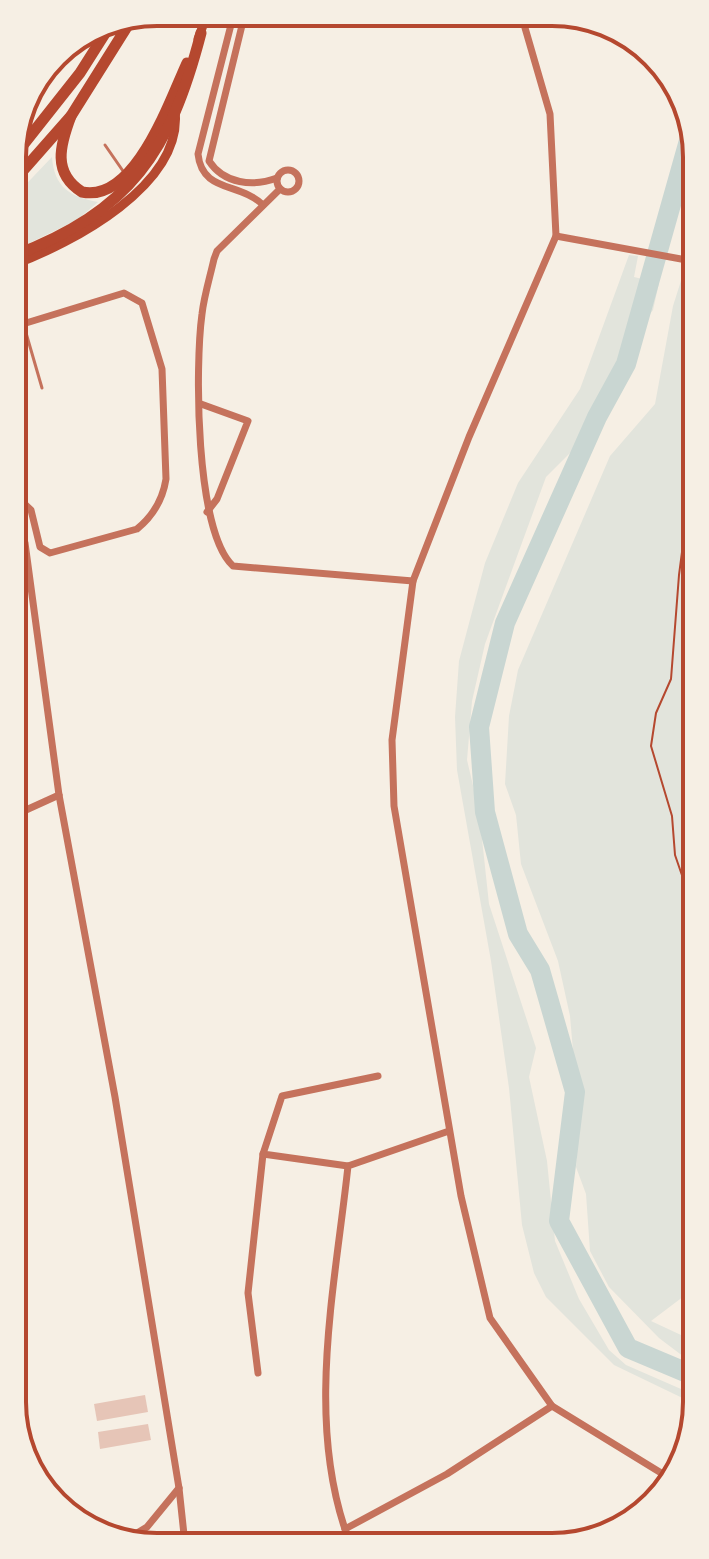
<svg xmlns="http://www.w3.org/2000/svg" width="709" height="1559" font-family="'Noto Sans',sans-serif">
<rect width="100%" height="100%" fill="#f6efe4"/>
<!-- green -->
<g fill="#e2e4dc">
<path d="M 52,157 C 54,187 70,197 98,202 L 77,220 L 13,251 L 13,198 Z"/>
<path d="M 629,255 L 638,256 L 634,277 L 659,283 L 653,310 L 622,351 L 597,426 L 546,477 L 485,644 L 472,701 L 467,760 L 479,811 L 489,904 L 536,1048 L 529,1077 L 547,1161 L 555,1241 L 579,1299 L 609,1350 L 626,1365 L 697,1396 L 697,1405 L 614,1365 L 546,1297 L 534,1273 L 522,1225 L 509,1088 L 491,961 L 457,770 L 455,717 L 459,661 L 485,563 L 518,483 L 580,389 Z"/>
<path d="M 686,265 L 692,267 L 696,1287 L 651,1321 L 696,1342 L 696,1366 L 659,1338 L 609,1287 L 590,1251 L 586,1194 L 576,1167 L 579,1120 L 570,1016 L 558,961 L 521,864 L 516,815 L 505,784 L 509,716 L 518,670 L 610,456 L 655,404 L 673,306 Z"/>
</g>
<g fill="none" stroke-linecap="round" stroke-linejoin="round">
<!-- river -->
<path stroke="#c9d6d2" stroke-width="20" d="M 685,108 L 692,130 L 626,364 L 597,417 L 505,623 L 479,727 L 485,812 L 518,934 L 540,970 L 575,1092 L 559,1221 L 628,1348 L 697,1377"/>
</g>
<!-- building -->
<g fill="#e6c5b7">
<path d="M 145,1395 L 148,1412 L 97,1421 L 94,1404 Z"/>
<path d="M 148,1424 L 151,1440 L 100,1449 L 98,1432 Z"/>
</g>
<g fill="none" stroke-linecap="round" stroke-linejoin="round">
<!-- path -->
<g stroke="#b5482f" stroke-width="2">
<path d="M 693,519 L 684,537 L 679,575 L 671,679 L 656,713 L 651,746 L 672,816 L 675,855 L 695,913"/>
<path d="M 694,628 L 691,677 L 694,692"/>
</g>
<!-- service -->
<g stroke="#c5725c" stroke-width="3">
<path d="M 105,145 L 123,171"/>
<path d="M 24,326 L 42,388"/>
</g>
<!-- minor -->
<g stroke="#c5725c" stroke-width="7">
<path d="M 234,13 L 198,154 C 202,193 240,182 263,205"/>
<path d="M 245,13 L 209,161 C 224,184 253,187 277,178"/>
<path d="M 521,14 L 550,114 L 556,236 L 469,437 L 413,581 L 392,740 L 394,806 L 461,1196 L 490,1318 L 552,1406 L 671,1479"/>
<circle cx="288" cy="181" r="11"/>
<path d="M 280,189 L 217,251 L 214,259 C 210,277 204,296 202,314 C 195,365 195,531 233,566 L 413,581"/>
<path d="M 556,236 L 692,261"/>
<path d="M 13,327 L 124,293 L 142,303 L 162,369 L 166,479 C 163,498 153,516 137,529 L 50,553 L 40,547 L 31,510 L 14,494"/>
<path d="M 201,404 L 248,421 L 217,499 L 207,512"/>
<path d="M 14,519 L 25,543 L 59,795 L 115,1097 L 179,1488 L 185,1544"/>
<path d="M 15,815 L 59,795"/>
<path d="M 348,1166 L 263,1154 L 282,1096 L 378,1076"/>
<path d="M 258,1373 L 248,1293 L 263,1154"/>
<path d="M 345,1529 L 447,1474 L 552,1406"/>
<path d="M 124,1541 L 147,1527 L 179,1488"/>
<path d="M 288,1543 L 348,1540"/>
<path d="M 350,1543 C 304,1425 335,1288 348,1166 L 449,1131"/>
</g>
<!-- secondary -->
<g stroke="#b5482f" stroke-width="9">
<path d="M 198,39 L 208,12"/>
<path d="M 13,265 C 72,243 184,185 175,110"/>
</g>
<!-- trunk -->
<g stroke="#b5482f" stroke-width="11">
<path d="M 71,116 C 60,145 52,173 82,192 C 135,203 169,102 187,63"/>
<path d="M 12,159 L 80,73 L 106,32"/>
<path d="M 12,183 L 71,116 L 130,22"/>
<path d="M 13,256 C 131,211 170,152 201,33"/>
</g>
</g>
<!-- crop -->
<path d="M0 0H709V1559H0ZM157 26H552A131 131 0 0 1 683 157V1402A131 131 0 0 1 552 1533H157A131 131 0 0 1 26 1402V157A131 131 0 0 1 157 26Z" fill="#f6efe4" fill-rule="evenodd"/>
<path fill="none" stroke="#b5482f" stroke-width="4" d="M157 26H552A131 131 0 0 1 683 157V1402A131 131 0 0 1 552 1533H157A131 131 0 0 1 26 1402V157A131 131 0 0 1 157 26Z"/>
</svg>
